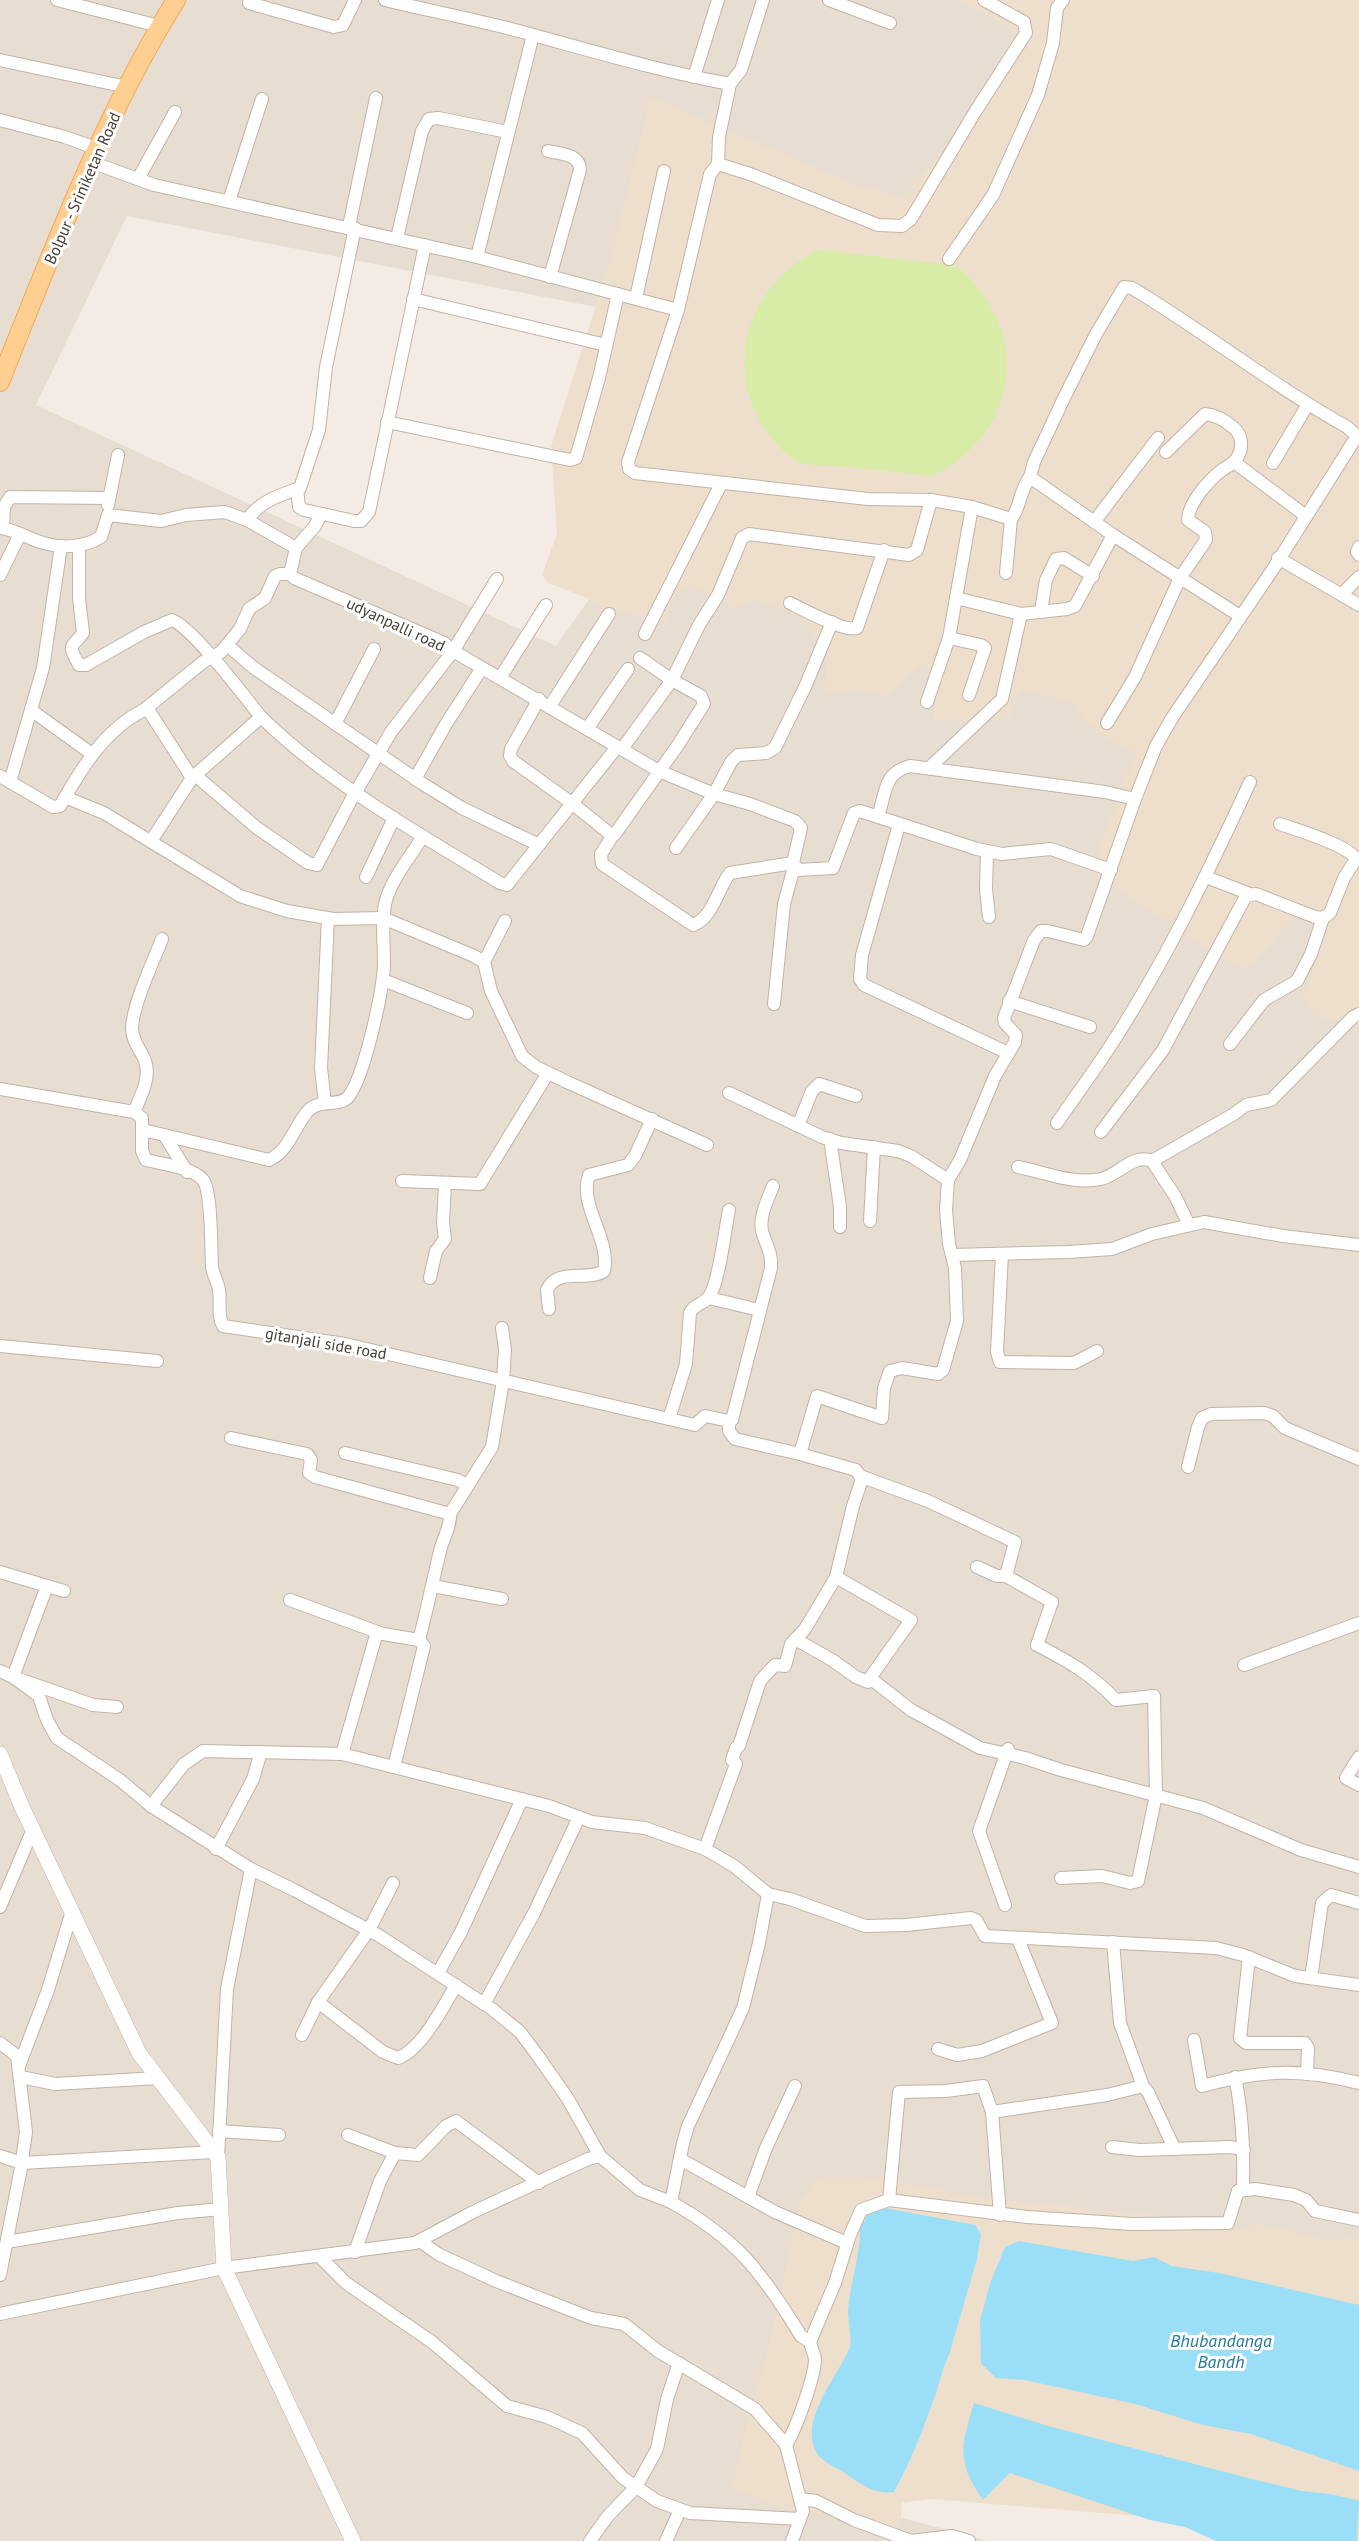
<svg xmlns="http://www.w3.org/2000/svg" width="1359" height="2541" font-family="'PT Sans',sans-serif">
<rect width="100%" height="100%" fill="#f4ece4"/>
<!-- residential -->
<path fill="#e8ddd1" d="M 0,0 L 1034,0 L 917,283 L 725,332 L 127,216 L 36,405 L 556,646 L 706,435 L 1359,377 L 1359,2283 L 975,2225 L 895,2516 L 989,2541 L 0,2541 Z"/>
<!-- education -->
<g fill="#eedfcc">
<path d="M 958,0 L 1359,0 L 1359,1033 L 1336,1021 L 1314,1015 L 1304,997 L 1323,937 L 1312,919 L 1295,915 L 1253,964 L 1240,969 L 1090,871 L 1137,753 L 1118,745 L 1086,722 L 1071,700 L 1021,691 L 1008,719 L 934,720 L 930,670 L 923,663 L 887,696 L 853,689 L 825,694 L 826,653 L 801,616 L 754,600 L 734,609 L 693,584 L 673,597 L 666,621 L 628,614 L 548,583 L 542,575 L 557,533 L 551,446 L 611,259 L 651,97 L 861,187 L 904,197 L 976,114 L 1022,34 Z"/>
<path d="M 819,2177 L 866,2177 L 988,2199 L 1209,2220 L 1243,2229 L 1256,2223 L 1328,2240 L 1351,2238 L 1359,2240 L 1359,2541 L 1326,2541 L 1309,2530 L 931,2499 L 902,2503 L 900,2526 L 790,2510 L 732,2488 L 747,2423 L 765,2363 L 800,2201 Z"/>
</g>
<!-- green -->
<path fill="#d8eca8" d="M 820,250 L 953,265 C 965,271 974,282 982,293 C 1019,343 1015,408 969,451 C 958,461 945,471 931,476 C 899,472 867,469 835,466 C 824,465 808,466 798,462 C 786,456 776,444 768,433 C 720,371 749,279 820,250 Z"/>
<!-- water -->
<g fill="#9adff7">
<path d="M 885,2208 L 975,2225 L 981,2234 L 977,2259 L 949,2355 C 943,2367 941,2378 937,2390 C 925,2425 912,2459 894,2492 C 874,2495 861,2484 845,2473 C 837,2468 823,2462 818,2455 C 796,2422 838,2377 850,2347 C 852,2342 848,2319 848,2311 C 850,2282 861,2255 860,2225 L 865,2220 L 868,2211 Z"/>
<path d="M 1019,2241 L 1133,2261 L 1154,2257 L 1172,2266 L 1219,2273 L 1359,2305 L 1359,2471 L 1251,2434 L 1203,2425 L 1135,2404 L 1025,2380 L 996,2378 L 981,2363 L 980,2321 L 990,2283 L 1005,2247 Z"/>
<path d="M 974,2403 L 1048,2426 L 1256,2480 L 1302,2491 L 1330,2494 L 1357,2500 L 1359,2501 L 1357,2541 L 1216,2541 L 1185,2527 L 1150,2520 L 1010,2473 L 983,2500 C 956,2462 961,2446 974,2403 Z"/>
</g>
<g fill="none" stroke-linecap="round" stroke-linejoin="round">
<defs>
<g id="minor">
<path d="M 57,0 L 159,26"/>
<path d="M 385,0 C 434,12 485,21 533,35 C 599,53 664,72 730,84 L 741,70 L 763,0"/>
<path d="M 829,0 L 890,23"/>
<path d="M 249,3 L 334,27 L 343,25 L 355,0"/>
<path d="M 0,60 L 127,87"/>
<path d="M 694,77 L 718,0"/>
<path d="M 0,120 L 65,137 L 98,149"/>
<path d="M 548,151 C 561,154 580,154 580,170 L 550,277"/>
<path d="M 91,162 L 154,185 L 477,257 L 678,310 L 628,462 L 629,469 L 635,473 L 868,499 L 931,500 L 972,507 L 1011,519 C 1020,510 1019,491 1030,477"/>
<path d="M 718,164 L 719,137 L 730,84"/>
<path d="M 138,179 L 175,112"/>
<path d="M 229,201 L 262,99"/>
<path d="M 349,226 L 376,98"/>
<path d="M 397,238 L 422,131 L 429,119 L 438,118 L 508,132"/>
<path d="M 477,257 L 533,35"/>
<path d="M 949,259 L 993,195 L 1038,95 L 1053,43 L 1057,8 L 1063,0"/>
<path d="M 636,298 L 664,171"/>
<path d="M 413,299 L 606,345"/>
<path d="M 678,310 L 710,174 L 718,164 L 750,174 L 878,225 L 902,226 L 911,219 L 975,112 L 1026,33 L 1024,22 L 984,0"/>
<path d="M 387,422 L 570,460 L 576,458 L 599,378 L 618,294"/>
<path d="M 1234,462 L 1306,516"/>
<path d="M 1273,463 L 1308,404"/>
<path d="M 297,489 L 299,507 L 304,510 L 354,521 L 361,521 L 369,512 L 425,245"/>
<path d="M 108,505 L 118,455"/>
<path d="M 247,520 C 260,501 280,495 300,488 L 319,430 L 326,367 L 355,228"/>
<path d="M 1094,522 L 1158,438"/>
<path d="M 0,528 C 11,529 21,534 32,539 C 54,548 79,550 101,537 L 108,515 L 161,521 L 186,515 L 225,512 L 247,520 L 296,548 L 290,574 L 294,578 L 444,643 L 453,651 L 659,771 L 714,794 L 750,804 L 795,821 L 801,828 L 793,863 L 798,870 L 833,868 L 854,813 L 860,811 L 977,849 L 1002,854 L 1051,849 L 1111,870"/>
<path d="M 3,528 L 4,507 L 10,497 L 109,498"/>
<path d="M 79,546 L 79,598 L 83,633 C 71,649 67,643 79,665 L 86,665 L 144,632 L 172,620 C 193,628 244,696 261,717"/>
<path d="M 1359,547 L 1357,552 L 1359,555"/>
<path d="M 296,548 L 315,526 L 321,514"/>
<path d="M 1278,558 L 1359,605"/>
<path d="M 1006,573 L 1011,519"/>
<path d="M 0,575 L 20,534"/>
<path d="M 1343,593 L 1359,577"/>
<path d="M 790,603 C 804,610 844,632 857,628 L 884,550"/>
<path d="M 1041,611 L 1046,580 L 1056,559 L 1064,558 L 1093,576"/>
<path d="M 1021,614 L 1067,609 L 1075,606 L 1113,535"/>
<path d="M 645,634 L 721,484"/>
<path d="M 949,638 L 981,645 L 985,648 L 969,695"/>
<path d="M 227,645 L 254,668 L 423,784 L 462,808 L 539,845"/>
<path d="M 500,678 L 546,605"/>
<path d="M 539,699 L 511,749 L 510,756 L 513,761 L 573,804 L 609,833 L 615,834 L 678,745 L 704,704 L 701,696 L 672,680 L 640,658"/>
<path d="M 927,702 L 949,638 L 956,598"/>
<path d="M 550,706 L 609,614"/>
<path d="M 31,710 L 92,754"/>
<path d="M 144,710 L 203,662 L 221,652 L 240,629 L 249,609 L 265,598 L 275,576 L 280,574 L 290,574"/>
<path d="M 1107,723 L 1135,677 L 1180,578 L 1206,540 L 1205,532 L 1188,520 C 1188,503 1210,479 1222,470 C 1226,467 1231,465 1234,462 C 1243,452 1244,437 1234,428 C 1226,421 1216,415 1205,414 L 1166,452"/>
<path d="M 335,724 L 374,649"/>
<path d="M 587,729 L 628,669"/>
<path d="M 622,749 L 672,680 L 699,625 L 718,595 L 742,538 L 749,534 L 909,555 L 917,550 L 931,500"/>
<path d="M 929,768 L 1002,699 L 1021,614 L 956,598 L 972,507"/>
<path d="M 195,775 L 257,828 L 308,863 L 317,865 L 351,800 L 391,732 L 453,651 L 497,579"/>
<path d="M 0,776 L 53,807 L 60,806 C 81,769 105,729 144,710 L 149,711 L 192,778 L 261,717 C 331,785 418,833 500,883 L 507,885 L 617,747"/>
<path d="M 415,779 L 446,724 L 482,668"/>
<path d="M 10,782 L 43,668 L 61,546"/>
<path d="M 65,797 L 104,813 L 240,896 L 287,911 L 333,919 L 383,918 L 474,956 L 484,962 L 491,991 L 522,1056 L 536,1067 L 567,1082 L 707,1145"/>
<path d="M 878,817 C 886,793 883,773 910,766 L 1105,792 L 1135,799"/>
<path d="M 1280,824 C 1297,830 1348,845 1356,859"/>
<path d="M 899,825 L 862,955 L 860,979 L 864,985 L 1008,1053"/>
<path d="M 613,835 L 601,854 L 602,864 L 693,925 C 713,918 718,888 730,873 L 793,863"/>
<path d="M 151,841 L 192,778"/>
<path d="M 676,848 L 714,794 L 731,762 L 738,755 L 766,753 L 775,748 L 805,687 L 832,622"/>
<path d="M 987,851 L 986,889 L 989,917"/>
<path d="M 366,877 L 394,818"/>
<path d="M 1206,877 L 1250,894"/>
<path d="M 484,962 L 505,921"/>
<path d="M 383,980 L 467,1013"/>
<path d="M 1009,1001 L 1090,1027"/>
<path d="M 774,1004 L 784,904 L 794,867"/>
<path d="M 1230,1044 L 1264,1000 L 1297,981 L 1311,954 L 1323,918"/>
<path d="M 0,1089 L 134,1112 L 142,1118 L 142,1151 L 146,1160 C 162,1164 192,1167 203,1180 C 212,1191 211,1251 212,1267 C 213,1275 218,1282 219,1290 C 221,1302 217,1315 223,1326 L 345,1344 L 695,1425 L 705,1416 L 729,1421 L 729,1431 L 735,1439 L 800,1454"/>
<path d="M 729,1093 L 822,1137 L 841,1143 L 898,1151 L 911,1156 L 948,1180"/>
<path d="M 325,1103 L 321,1068 L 328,918"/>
<path d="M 134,1112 C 141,1096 152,1076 144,1058 C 139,1048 132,1040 132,1028 C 133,1004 153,962 162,939"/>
<path d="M 1057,1123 C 1074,1098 1092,1074 1109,1048 C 1164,964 1208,873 1250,782"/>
<path d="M 798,1126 L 812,1091 L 819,1084 L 856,1096"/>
<path d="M 143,1130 L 269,1160 C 288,1152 294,1127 308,1111 C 320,1098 340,1108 349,1096 C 365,1074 383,991 384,964 C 384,942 381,920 386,900 C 393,877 411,856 423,836"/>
<path d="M 1101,1132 L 1163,1050 L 1246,896 L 1256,894 L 1315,917 L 1323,918 L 1330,913 L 1344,878 L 1356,859 L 1359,858"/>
<path d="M 165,1136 L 187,1172"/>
<path d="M 830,1139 L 840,1207 L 840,1227"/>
<path d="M 1152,1161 L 1234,1114 L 1246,1105 L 1271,1100 L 1353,1017 L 1359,1014"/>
<path d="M 1018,1167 C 1045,1172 1073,1185 1101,1179 C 1119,1175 1133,1153 1152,1161 L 1175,1196 L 1189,1225"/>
<path d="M 402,1181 L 480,1184 L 548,1073"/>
<path d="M 870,1221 L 874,1147"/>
<path d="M 1002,1254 L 997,1352 L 1000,1362 L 1074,1363 L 1097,1351"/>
<path d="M 952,1255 L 1068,1252 L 1112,1249 L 1152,1234 L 1204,1222 L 1283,1236 L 1359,1245"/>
<path d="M 430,1278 L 436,1251 L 445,1239 L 443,1223 L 445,1184"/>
<path d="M 709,1298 L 759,1310"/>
<path d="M 549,1309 L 547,1290 C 557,1267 587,1282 604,1271 C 611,1238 578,1206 589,1175 L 628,1165 L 635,1156 L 652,1119"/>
<path d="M 0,1346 L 157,1361"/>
<path d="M 669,1419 L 686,1364 L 690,1313 C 694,1304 702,1305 708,1298 C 719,1286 725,1228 729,1210"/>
<path d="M 729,1421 L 732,1420 L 771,1268 C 772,1251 766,1246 762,1231 C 759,1216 768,1199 773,1186"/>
<path d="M 231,1438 L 307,1454 L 311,1460 L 309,1473 L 315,1477 L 450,1514"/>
<path d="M 345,1453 L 458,1480 L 467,1485"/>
<path d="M 1188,1467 L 1198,1427 L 1202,1418 L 1211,1414 L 1264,1413 L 1273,1416 L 1285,1428 L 1359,1459"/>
<path d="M 860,1476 L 928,1501 L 1015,1542 L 1006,1576 L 1052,1602 L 1037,1645 C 1068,1661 1091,1674 1116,1700 L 1154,1696 L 1156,1795 L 1138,1881 L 1130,1883 L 1102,1876 L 1061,1878"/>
<path d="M 977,1567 L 997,1576 L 1006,1576"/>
<path d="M 0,1572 L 64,1591"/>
<path d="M 836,1577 L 911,1620 L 870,1678 L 911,1710 L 980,1748 L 1025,1758 L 1061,1770 L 1203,1808 L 1301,1850 L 1359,1867"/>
<path d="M 47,1586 L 13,1677 L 93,1705 L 117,1707"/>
<path d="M 433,1586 L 502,1599"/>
<path d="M 290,1600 L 383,1634 L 419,1640 C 427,1610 433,1580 440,1551 C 443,1538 451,1527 450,1514 L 492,1447 L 503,1381 L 505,1350 L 502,1328"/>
<path d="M 795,1639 L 832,1660 L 856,1677 L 868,1682 L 870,1678"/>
<path d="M 1244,1665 L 1359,1623"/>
<path d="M 0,1671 L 13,1677 L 39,1696 L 47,1720 L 57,1738 L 120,1780 L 151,1806 L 251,1869 L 294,1890 L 378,1935 L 492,2009 L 520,2032 L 538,2056 L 568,2099 L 600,2156"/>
<path d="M 342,1754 L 377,1632"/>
<path d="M 1359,1757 L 1346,1778 L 1359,1785"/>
<path d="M 394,1767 L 424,1646 L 419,1640"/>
<path d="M 151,1806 L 184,1764 L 203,1751 L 342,1754 L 549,1806 L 592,1822 L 645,1828 L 705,1849"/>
<path d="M 216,1849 L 253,1779 L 261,1752"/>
<path d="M 768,1894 L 790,1899 L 865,1926 L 906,1925 L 971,1918 L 976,1920 L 985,1936 L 1216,1948 L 1243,1955 L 1295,1976 L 1359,1985"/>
<path d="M 1005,1905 L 979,1831 L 1008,1749"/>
<path d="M 0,1907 L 33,1829"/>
<path d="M 1113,1942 L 1120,2023 L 1143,2086 L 1148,2092 L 1174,2148"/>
<path d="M 1249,1957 L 1240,2038 L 1246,2043 L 1305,2043 L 1308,2048 L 1307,2074"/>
<path d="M 438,1973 L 461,1932 L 522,1799"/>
<path d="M 1311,1978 L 1322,1903 L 1331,1895 L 1359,1903"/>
<path d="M 318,2002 L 383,2052 L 398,2058 C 421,2050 444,2006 456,1985"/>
<path d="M 484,2004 L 534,1913 L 579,1817"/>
<path d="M 302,2035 L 318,2002 L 369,1930 L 393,1883"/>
<path d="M 1194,2040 L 1202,2086 C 1260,2070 1300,2068 1359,2083"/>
<path d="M 0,2043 L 17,2056 L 26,2132 L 21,2168 L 0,2275"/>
<path d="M 938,2049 L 957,2055 L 982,2051 L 1052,2023 L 1018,1939"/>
<path d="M 19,2066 L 48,1990 L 72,1911"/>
<path d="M 21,2077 L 55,2084 L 158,2078"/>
<path d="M 1235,2077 C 1243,2114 1244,2150 1243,2189 L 1238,2191"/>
<path d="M 992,2112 L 1107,2095 L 1143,2086"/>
<path d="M 219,2131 L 279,2135"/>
<path d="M 348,2135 L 395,2153 L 418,2155 L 446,2126 L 456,2121 L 539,2183"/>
<path d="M 1112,2147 L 1139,2150 L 1231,2147 L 1244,2150"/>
<path d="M 0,2156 L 22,2163 L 214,2152"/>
<path d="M 218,2157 L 227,1989 L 251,1869"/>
<path d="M 680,2159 L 775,2212 L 847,2243"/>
<path d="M 748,2197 L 766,2148 L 795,2086"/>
<path d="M 889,2200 L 899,2092 L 946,2091 L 983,2086 L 992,2112 L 1000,2215"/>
<path d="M 671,2202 C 737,2239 762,2272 801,2336 L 810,2342 C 811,2348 815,2355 815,2360 C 814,2379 796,2429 786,2445 L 803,2511 L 792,2541"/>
<path d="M 420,2241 L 438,2254 L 496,2281 L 591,2318 L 624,2324 L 658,2351 L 755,2409 L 786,2445"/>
<path d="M 7,2242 L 178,2213 L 221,2209"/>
<path d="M 355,2252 L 380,2181 L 395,2153"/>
<path d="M 319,2256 L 346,2283 L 432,2342 L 507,2406 L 547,2417 L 582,2433 L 623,2478 L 657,2501 L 690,2513 L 800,2519"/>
<path d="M 0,2314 L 224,2268 L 415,2243 L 473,2212 L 588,2159 L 600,2156 L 640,2190 L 671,2202 L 683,2143 L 688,2126 L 743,2008 L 759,1943 L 768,1894 L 734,1866 L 705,1849 L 736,1764 L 732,1760 L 736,1748 L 739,1746 L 760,1681 L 775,1665 L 785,1666 L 791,1644 L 805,1629 L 836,1577 L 853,1506 L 862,1479 L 856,1470 L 800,1454 L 817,1396 L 882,1418 L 884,1388 L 890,1371 L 902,1368 L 938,1374 L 943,1370 L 957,1321 L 955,1268 L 949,1244 L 946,1210 L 948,1180 L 960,1160 L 995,1076 L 1015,1042 L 1016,1035 L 1005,1023 L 1004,1018 L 1034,940 L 1041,931 L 1048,931 L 1084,940 L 1087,936 L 1135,799 L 1156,746 L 1172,718 L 1273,569 L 1357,436 L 1347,427 C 1272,385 1205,332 1132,288 L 1124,287 L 1096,334 L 1064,398 L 1034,462 L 1030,477 L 1113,535 L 1240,616"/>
<path d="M 810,2342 L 835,2283 L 850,2235 L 861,2210 L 889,2200 L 1027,2217 L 1132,2224 L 1228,2223 L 1238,2191 L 1255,2189 L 1294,2195 L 1306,2200 L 1315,2211 L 1359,2220"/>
<path d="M 800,2499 L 816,2501 L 854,2520 L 911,2541 L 952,2536 L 969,2541"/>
<path d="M 590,2541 L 607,2517 L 636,2487 L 657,2449 L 667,2399 L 679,2363"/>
<path d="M 666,2541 L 680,2510"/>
</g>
<path id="tertiary" d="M 0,1754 L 22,1807 L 139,2053 L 218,2157 L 224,2268 L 353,2541"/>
<path id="primary" d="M 0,382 C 52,252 102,119 176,0"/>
</defs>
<!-- minor casing -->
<use href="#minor" stroke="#c0b3a6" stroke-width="14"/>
<!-- tertiary casing -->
<use href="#tertiary" stroke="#c0b3a6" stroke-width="16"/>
<!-- primary casing -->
<use href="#primary" stroke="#efaa57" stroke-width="20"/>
<!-- minor -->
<use href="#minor" stroke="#fff" stroke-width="12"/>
<!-- tertiary -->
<use href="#tertiary" stroke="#fff" stroke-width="15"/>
<!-- primary -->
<use href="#primary" stroke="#ffcf92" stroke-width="18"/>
</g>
<g text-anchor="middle" stroke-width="6" stroke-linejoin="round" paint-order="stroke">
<!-- street labels -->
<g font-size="16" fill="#463c33" stroke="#fff">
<text transform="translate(82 188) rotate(-66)" y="6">Bolpur - Sriniketan Road</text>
<text transform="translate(396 624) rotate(25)" y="6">udyanpalli road</text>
<text transform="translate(326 1343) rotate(10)" y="6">gitanjali side road</text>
</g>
<!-- water labels -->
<g font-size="18" font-style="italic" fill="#1f799a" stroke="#fff">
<text x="1221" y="2347">Bhubandanga<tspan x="1221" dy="21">Bandh</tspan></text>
</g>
</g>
</svg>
